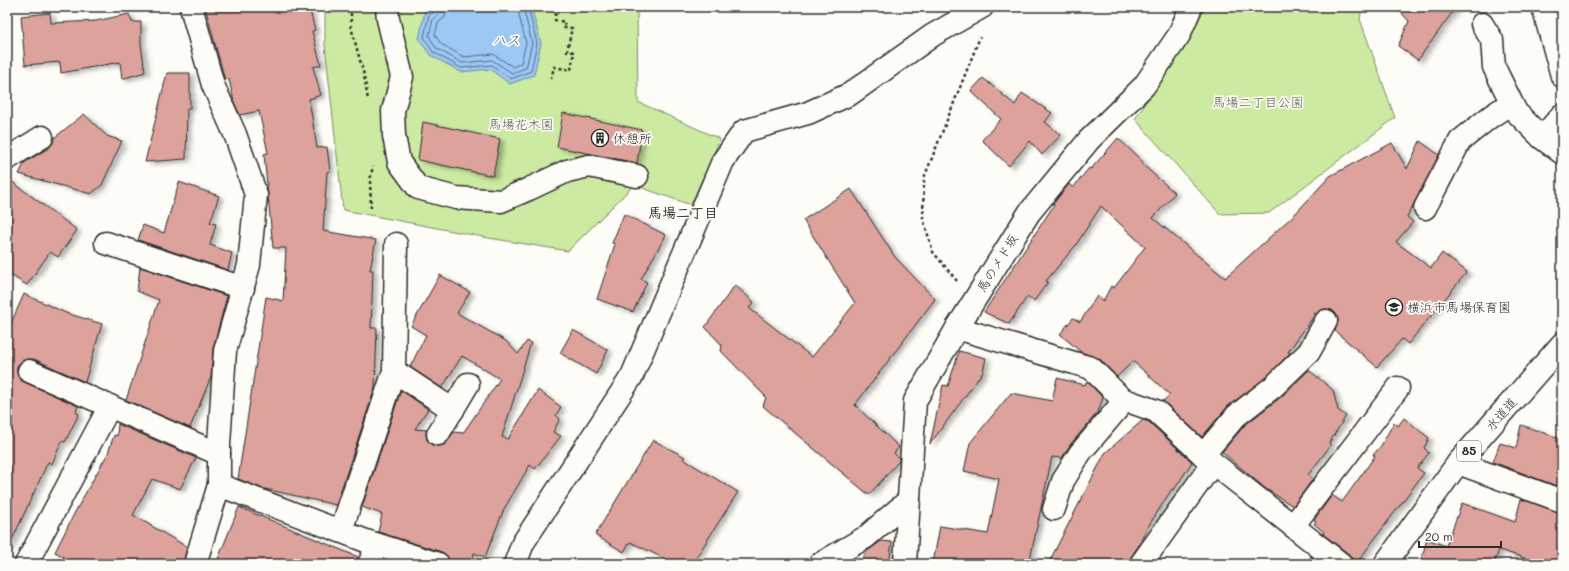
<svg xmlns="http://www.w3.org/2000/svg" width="1569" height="571" font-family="Mali,'Klee One',sans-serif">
<defs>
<filter id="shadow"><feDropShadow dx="4.5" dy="2.5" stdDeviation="2" flood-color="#0004"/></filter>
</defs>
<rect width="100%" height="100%" fill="#fdfcf7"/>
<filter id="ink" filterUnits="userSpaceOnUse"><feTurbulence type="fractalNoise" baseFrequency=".025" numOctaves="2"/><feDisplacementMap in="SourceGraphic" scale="8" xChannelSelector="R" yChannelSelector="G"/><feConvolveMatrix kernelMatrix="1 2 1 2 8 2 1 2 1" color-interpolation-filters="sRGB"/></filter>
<g filter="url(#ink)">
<!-- green -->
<g fill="#cceaa1" stroke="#7c8a66">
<path d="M 325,7 L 637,7 L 638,102 L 720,139 L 691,205 L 634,185 L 568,251 L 489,238 L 343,210 L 325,45 Z"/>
<path d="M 1206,7 L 1362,7 L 1360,19 L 1395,118 L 1269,213 L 1220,214 L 1135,119 Z"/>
</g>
<!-- water -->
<path fill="#9bc8f5" stroke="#6e89a4" d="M 439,7 L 531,7 L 541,43 L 534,75 L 510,84 L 490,69 L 461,72 L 430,55 L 419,39 L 425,11 Z"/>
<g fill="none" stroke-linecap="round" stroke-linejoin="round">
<!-- shore -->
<g stroke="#586a7c" stroke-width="1">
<path d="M 436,7 L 435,11 L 429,15 L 424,37 L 433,52 L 461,68 L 492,65 L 511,79 L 531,71 L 537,43 L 528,7"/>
<path d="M 441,7 L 439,14 L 433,19 L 429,36 L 436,48 L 462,63 L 492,60 L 512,73 L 526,68 L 532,43 L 523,7"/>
<path d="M 447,7 L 445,17 L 438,23 L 435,35 L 441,44 L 464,57 L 493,54 L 513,67 L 521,63 L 526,43 L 517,7"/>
</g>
</g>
<!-- building -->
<g fill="#dca29b" stroke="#2b2b2b" filter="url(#shadow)">
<path d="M 205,7 L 309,7 L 315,30 L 312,31 L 321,65 L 313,67 L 321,95 L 309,99 L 317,148 L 327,147 L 330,171 L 327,172 L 323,231 L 376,240 L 370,270 L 373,270 L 371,328 L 377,328 L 375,388 L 336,505 L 261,488 L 238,479 L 266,297 L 283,301 L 286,248 L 273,248 L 264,154 L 268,153 L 259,111 L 240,115 L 234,102 L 229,79 L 225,80 Z"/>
<path d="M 1396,7 L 1456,7 L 1418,60 L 1398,46 L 1409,21 Z"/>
<path d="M 50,13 L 51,23 L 96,21 L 129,14 L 132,22 L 141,22 L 141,44 L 145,72 L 122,79 L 120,62 L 61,73 L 60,62 L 25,65 L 21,16 Z"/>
<path d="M 167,73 L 190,73 L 190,108 L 187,108 L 186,159 L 145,162 Z"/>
<path d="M 983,78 L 1015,105 L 1022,93 L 1052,113 L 1045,122 L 1061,135 L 1042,155 L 1030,141 L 1009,166 L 982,140 L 1001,119 L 971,91 Z"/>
<path d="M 563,113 L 642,130 L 637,163 L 557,147 Z"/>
<path d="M 84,114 L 107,136 L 122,141 L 102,185 L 91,194 L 19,174 L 25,162 L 49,148 L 53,143 L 54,138 Z"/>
<path d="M 423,122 L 500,139 L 493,176 L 418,160 Z"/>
<path d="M 1118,138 L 1143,162 L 1142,164 L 1175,193 L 1153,218 L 1225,278 L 1295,214 L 1330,176 L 1392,143 L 1407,169 L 1420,141 L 1439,155 L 1407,217 L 1413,222 L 1396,242 L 1431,268 L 1442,253 L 1467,272 L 1408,344 L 1402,339 L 1377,367 L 1335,331 L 1338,320 L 1336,314 L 1332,310 L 1325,309 L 1320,310 L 1316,314 L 1314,313 L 1314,316 L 1288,352 L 1290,353 L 1265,378 L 1228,406 L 1202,437 L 1163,401 L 1170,395 L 1133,361 L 1117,377 L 1100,359 L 1081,352 L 1060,334 L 1073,318 L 1080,322 L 1097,296 L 1103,301 L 1111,286 L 1114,288 L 1145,247 L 1101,206 L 1076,245 L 1046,281 L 1048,282 L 1034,301 L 1027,297 L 1009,324 L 984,312 L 1054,205 L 1053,204 L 1069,184 L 1073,188 L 1089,168 L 1091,169 Z"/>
<path d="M 7,178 L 77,230 L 58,257 L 50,252 L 27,285 L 7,273 Z"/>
<path d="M 179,182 L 219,196 L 210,223 L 216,224 L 210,245 L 232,253 L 228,270 L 138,240 L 143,225 L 164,233 Z"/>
<path d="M 851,189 L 895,257 L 935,299 L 855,405 L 899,447 L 894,453 L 899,458 L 899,461 L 869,495 L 763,406 L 766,397 L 721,351 L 722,345 L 705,327 L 735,285 L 754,302 L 749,308 L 812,357 L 855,303 L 803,220 Z"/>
<path d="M 624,214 L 666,235 L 641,279 L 647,282 L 633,312 L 597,299 L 615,244 L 612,243 Z"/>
<path d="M 140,267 L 227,296 L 213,348 L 211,377 L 190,428 L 126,400 L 159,300 L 137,291 Z"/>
<path d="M 440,275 L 470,292 L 457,313 L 506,341 L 518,354 L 527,341 L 531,343 L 502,437 L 508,439 L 538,390 L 561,407 L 556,415 L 560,419 L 553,432 L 561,436 L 535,469 L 530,465 L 504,509 L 485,557 L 474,553 L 472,564 L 450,564 L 447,556 L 442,552 L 378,532 L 382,514 L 362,507 L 401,390 L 428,409 L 415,429 L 427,430 L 426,434 L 427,440 L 432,445 L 438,446 L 444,445 L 454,432 L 463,433 L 500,379 L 462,356 L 442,388 L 410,367 L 426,335 L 411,326 Z"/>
<path d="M 24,294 L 66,313 L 102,324 L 85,382 L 34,359 L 27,359 L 22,361 L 17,366 L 17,373 L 19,378 L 24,382 L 78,406 L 76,412 L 79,414 L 65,442 L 62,441 L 52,464 L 48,462 L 7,551 L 7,332 Z"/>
<path d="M 573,330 L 608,350 L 596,374 L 560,353 Z"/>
<path d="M 959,351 L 986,358 L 983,372 L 930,444 L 943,385 L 948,386 Z"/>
<path d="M 1309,370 L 1333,390 L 1338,410 L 1346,416 L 1329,443 L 1331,445 L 1308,475 L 1313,479 L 1293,506 L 1266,489 L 1222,452 L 1245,425 L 1281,397 Z"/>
<path d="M 1057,378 L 1085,385 L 1086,382 L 1088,382 L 1103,398 L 1098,412 L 1070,445 L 1062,458 L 1052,457 L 1029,564 L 933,563 L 940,526 L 988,534 L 999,479 L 964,471 L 970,443 L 1011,393 L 1052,401 Z"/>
<path d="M 1404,418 L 1429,438 L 1424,448 L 1429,453 L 1417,468 L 1424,473 L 1356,564 L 1353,564 L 1352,559 L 1349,554 L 1323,534 L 1324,532 L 1314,524 L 1316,521 L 1314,520 L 1332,495 L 1342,502 L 1375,456 L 1373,455 L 1381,446 L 1394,422 L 1398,426 Z"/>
<path d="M 1143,420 L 1149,422 L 1192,462 L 1174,490 L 1172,489 L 1146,530 L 1139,545 L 1131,557 L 1129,564 L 1048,564 L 1105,453 Z"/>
<path d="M 118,424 L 196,458 L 180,489 L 152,479 L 133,515 L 187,547 L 183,564 L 60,564 L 64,557 L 55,552 L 75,512 L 108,453 L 114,435 L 117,436 Z"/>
<path d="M 1521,425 L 1562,439 L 1562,488 L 1493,462 L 1500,443 L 1516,448 Z"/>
<path d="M 653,440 L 685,457 L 683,459 L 738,492 L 692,564 L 676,564 L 630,542 L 624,552 L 595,535 Z"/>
<path d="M 1521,499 L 1562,513 L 1562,564 L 1544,564 L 1499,550 L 1494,564 L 1420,564 L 1427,539 L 1446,546 L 1462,503 L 1515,522 Z"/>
<path d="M 239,507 L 358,557 L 357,564 L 216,564 Z"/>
<path d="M 881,541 L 892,542 L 889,564 L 860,564 L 866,552 Z"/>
<path d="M 1311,556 L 1321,564 L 1307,564 Z"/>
</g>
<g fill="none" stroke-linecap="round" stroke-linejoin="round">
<defs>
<g id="minor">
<path d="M 191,7 L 213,85 L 235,134 L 256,195 L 249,265 L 225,351 L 219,444 L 219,485 L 195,564"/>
<path d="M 387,7 L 388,19 L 402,77 L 393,111 L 394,136 L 399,162 L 418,188 L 456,198 L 501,201 L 529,189 L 567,171 L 589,166 L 637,176"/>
<path d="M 1543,7 L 1562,76"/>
<path d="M 1482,24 L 1492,40 L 1494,67 L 1516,112 L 1542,138 L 1562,153"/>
<path d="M 1542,138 L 1562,115"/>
<path d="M 7,159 L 42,137"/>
<path d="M 1425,208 L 1460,141 L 1490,117 L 1511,103"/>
<path d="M 106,243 L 243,288"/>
<path d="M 957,328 L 1091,368 L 1122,399 L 1156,411 L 1203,455 L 1341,564"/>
<path d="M 29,371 L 219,454"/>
<path d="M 394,371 L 453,410"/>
<path d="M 438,434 L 468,384"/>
<path d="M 1203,455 L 1236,416 L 1273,387 L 1309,352 L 1326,321"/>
<path d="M 1458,463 L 1562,501"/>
<path d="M 219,485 L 366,541 L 438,564"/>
<path d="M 1054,509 L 1063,481 L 1080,453 L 1125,400"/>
<path d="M 1293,526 L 1398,388"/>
<path d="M 341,531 L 394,371 L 396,244"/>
<path d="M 26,564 L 110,406"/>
<path d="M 369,564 L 378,545"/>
<path d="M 515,564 L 523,543 L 632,376 L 723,161 L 744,131 L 808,113 L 850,94 L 933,35 L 982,7"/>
<path d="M 820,564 L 866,537 L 909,500"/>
<path d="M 905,564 L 915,401 L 957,328 L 1029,213 L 1089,140 L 1144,86 L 1179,35 L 1191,7"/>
<path d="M 1141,564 L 1213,463"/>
</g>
<path id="major" d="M 1385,564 L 1458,463 L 1562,344"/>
</defs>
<!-- minor casing -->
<use href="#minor" stroke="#2b2b2b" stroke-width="25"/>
<!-- major casing -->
<use href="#major" stroke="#2b2b2b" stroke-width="25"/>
<!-- path -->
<g stroke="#2b2b2b" stroke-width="2.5" stroke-dasharray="3 3" stroke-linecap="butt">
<path d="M 351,7 L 351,27 L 364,75 L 368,100"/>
<path d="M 551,79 L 554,67 L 571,70 L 574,52 L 567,51 L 572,28 L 563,28 L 565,22 L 555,20 L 556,7"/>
<path d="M 371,208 L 370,180 L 373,166"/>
<path d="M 957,281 L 933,252 L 923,218 L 924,178 L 980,37"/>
</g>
<!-- minor -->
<use href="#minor" stroke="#fdfcf7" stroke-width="22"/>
<!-- major -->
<use href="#major" stroke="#fdfcf7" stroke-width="22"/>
</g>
</g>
<!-- icons -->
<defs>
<symbol id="building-ring" viewBox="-11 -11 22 22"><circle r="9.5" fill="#fdfcf7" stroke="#2b2b2b" stroke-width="1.5"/><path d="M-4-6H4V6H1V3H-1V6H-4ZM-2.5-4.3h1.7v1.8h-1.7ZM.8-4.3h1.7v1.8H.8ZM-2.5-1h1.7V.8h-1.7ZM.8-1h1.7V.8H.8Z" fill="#2b2b2b"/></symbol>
<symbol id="school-ring" viewBox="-11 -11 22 22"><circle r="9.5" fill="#fdfcf7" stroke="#2b2b2b" stroke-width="1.5"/><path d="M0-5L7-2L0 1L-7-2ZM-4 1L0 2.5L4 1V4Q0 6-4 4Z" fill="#2b2b2b"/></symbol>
</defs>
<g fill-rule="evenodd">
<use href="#building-ring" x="590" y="128" width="20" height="20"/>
<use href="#school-ring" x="1384" y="297" width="20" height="20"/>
</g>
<g text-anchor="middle" stroke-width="3.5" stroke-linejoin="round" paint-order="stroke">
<!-- shield labels -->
<rect fill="#fdfcf7" stroke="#6a6a68" stroke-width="1" x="1457" y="441" width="24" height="20" rx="3"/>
<g font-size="12" font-weight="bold" fill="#2b2b2b">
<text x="1469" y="455">85</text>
</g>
<!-- park labels -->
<g font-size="13" fill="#535b48" stroke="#fdfcf7">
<text x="1258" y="107">馬場二丁目公園</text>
<text x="521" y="129">馬場花木園</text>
</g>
<!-- poi labels -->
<g font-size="13" fill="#2b2b2b" stroke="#fdfcf7" text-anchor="start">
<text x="613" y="143">休憩所</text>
<text x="1407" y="312">横浜市馬場保育園</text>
</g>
<!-- street labels -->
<g font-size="13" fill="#2b2b2b" stroke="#fdfcf7">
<text transform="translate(997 263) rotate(-58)" y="5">馬のメド坂</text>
<text transform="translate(1501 414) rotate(-49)" y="5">水道道</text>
</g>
<!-- water labels -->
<g font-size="14" font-style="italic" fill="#4d5a68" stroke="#fdfcf7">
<text x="506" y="45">ハス</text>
</g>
<!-- neighbourhood labels -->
<g font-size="14" font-weight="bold" fill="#2b2b2b" stroke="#fdfcf7">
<text x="683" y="218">馬場二丁目</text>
</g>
</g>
<!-- margin -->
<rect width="1569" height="571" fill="none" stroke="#fdfcf7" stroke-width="24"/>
<rect x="12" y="12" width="1545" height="547" fill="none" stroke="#2b2b2b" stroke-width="1.5" filter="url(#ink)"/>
<!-- scale -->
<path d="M1419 541v6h82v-6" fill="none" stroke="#2b2b2b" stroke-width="2"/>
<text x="1425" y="541" font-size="12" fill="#2b2b2b" stroke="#fdfcf7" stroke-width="3" paint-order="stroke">20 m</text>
</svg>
